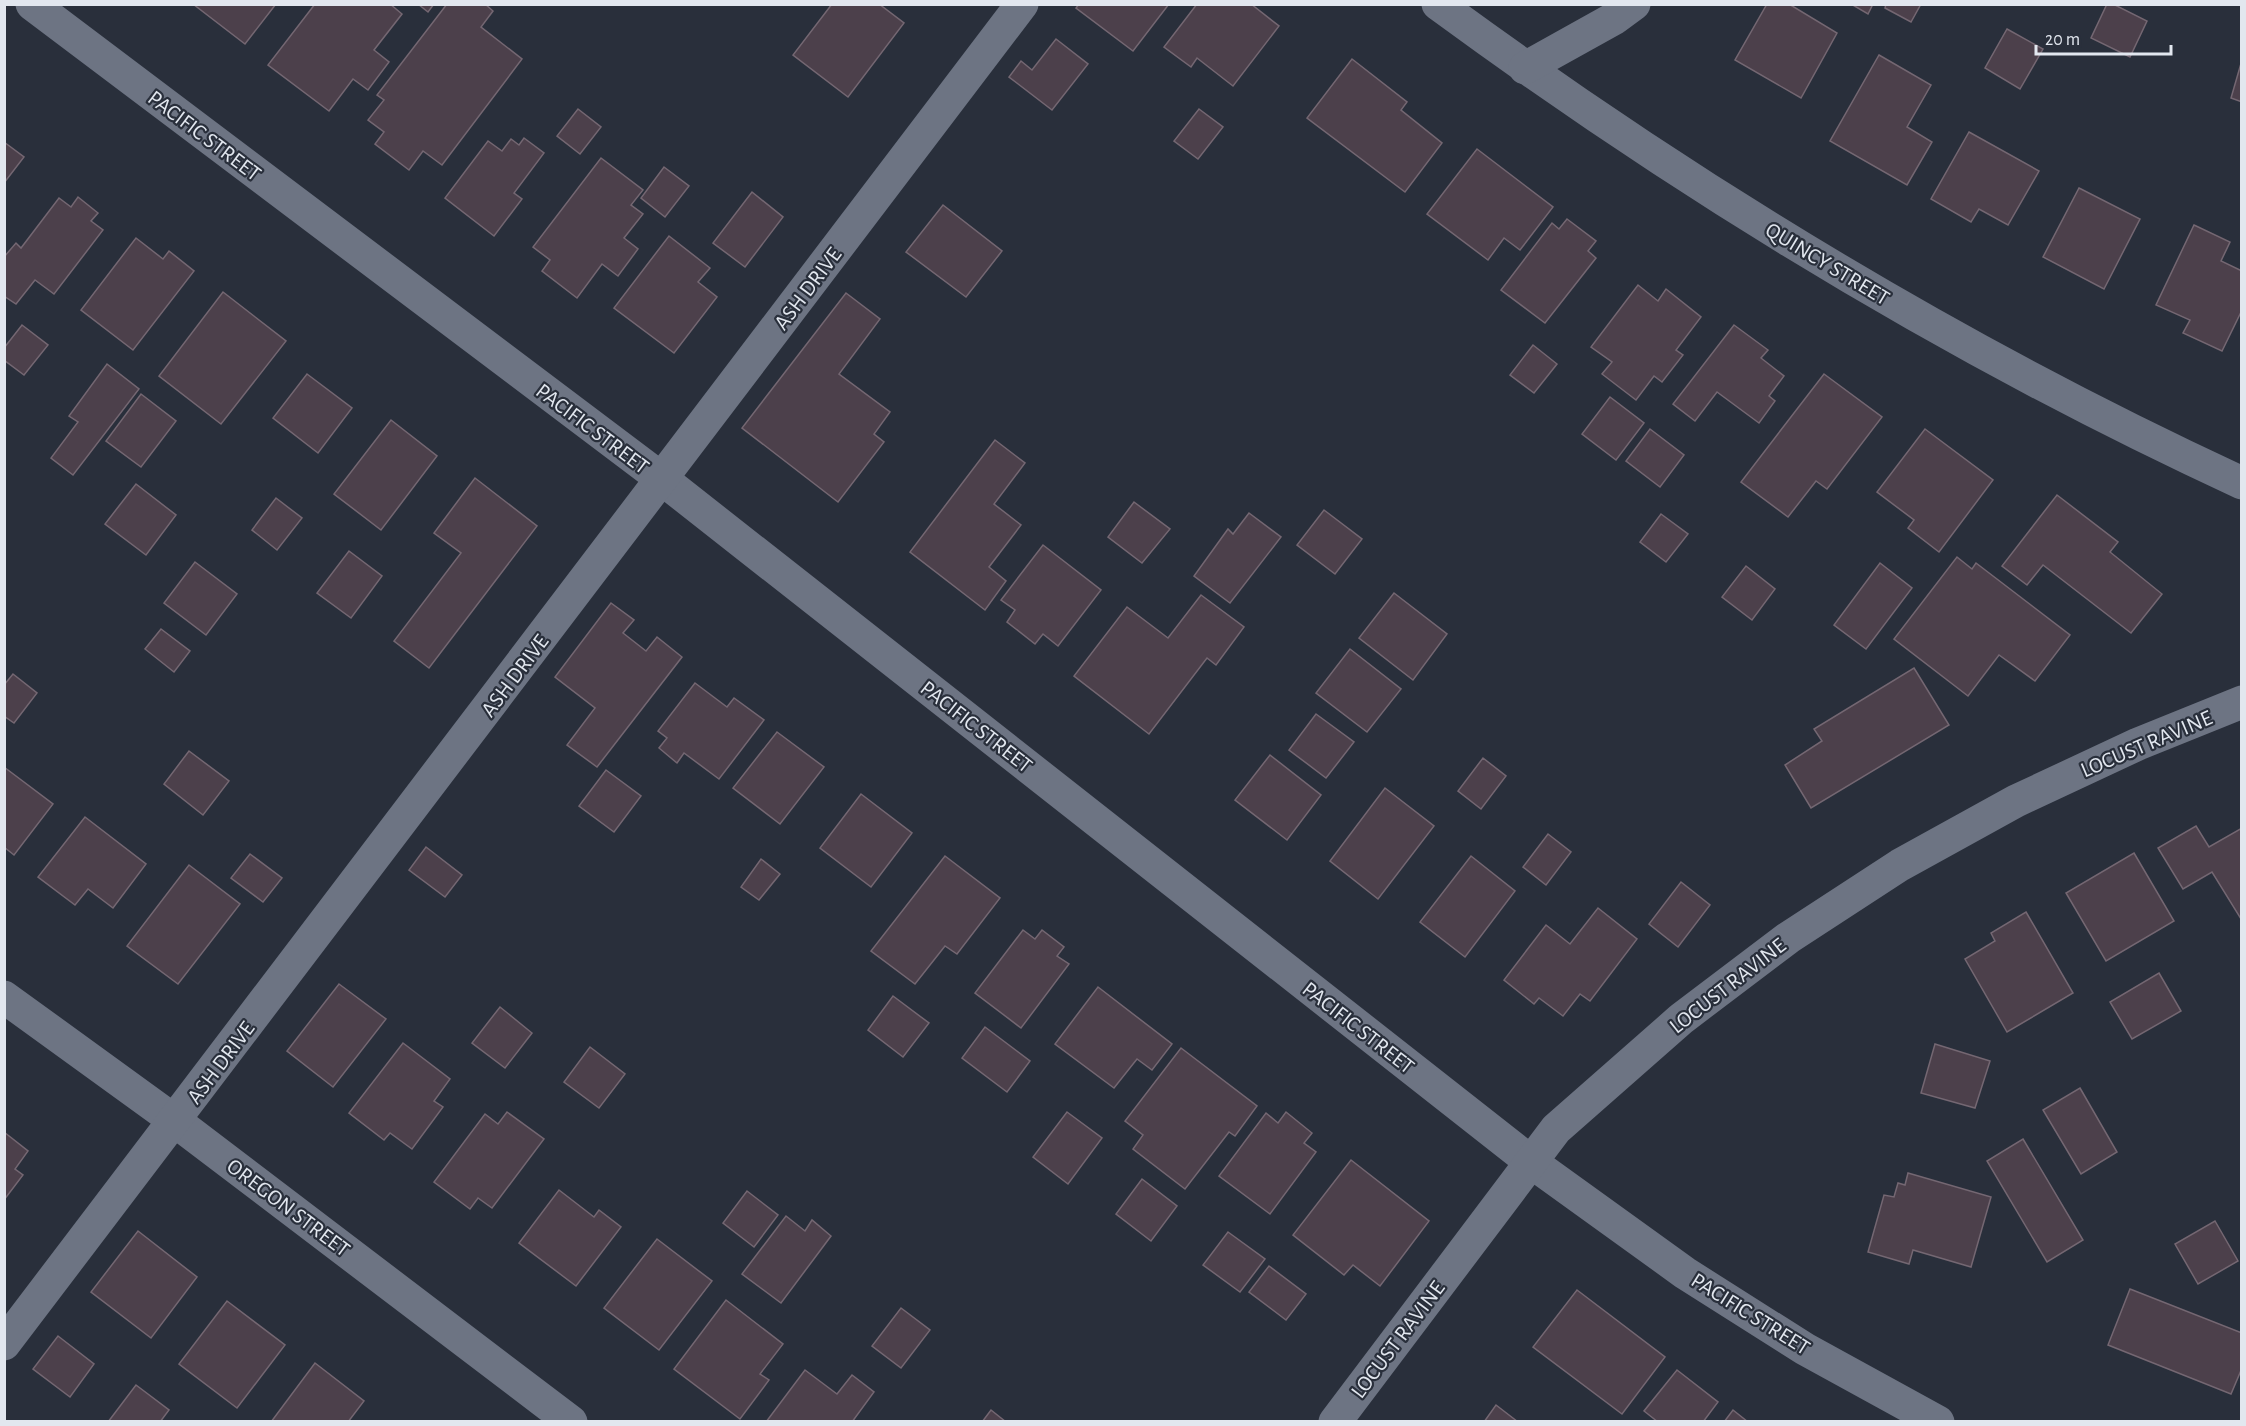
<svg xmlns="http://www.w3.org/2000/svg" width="2246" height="1426" font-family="'Alegreya Sans',sans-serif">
<rect width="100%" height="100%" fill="#292f3b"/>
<!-- building -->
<g fill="#4c404b" stroke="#746772" stroke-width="1.5">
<path d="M 193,4 L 276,4 L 245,44 Z"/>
<path d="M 315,4 L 390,4 L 402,14 L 374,50 L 389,62 L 368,90 L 353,79 L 329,111 L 268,65 Z"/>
<path d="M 418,4 L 434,4 L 428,12 Z"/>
<path d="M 447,4 L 485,4 L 493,11 L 481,27 L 522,59 L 442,165 L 423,151 L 409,170 L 375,144 L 384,132 L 368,120 L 384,100 L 377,95 Z"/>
<path d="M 832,4 L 879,4 L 904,23 L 848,97 L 793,55 Z"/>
<path d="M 1079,4 L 1169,4 L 1133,51 L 1076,8 Z"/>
<path d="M 1197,4 L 1251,4 L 1279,26 L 1233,86 L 1197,58 L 1191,67 L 1164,47 Z"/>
<path d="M 1767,4 L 1789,4 L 1837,33 L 1801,98 L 1735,60 Z"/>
<path d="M 1851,4 L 1873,4 L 1868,14 Z"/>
<path d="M 1886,4 L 1921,4 L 1911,22 L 1885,8 Z"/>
<path d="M 2107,4 L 2113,4 L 2147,21 L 2130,57 L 2091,38 Z"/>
<path d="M 2007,29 L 2043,49 L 2020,89 L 1985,68 Z"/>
<path d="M 1056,39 L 1088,64 L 1052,110 L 1009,77 L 1021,61 L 1032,70 Z"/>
<path d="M 1879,55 L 1931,85 L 1907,127 L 1932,142 L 1907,185 L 1830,141 Z"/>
<path d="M 1352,59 L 1407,102 L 1401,110 L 1442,143 L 1405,192 L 1307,118 Z"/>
<path d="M 2242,60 L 2242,102 L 2231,98 Z"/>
<path d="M 578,109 L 601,127 L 580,154 L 557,136 Z"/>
<path d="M 1199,109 L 1223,127 L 1198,159 L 1174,141 Z"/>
<path d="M 1969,132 L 2039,171 L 2008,225 L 1979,209 L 1971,222 L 1931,199 Z"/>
<path d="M 524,138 L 544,153 L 514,193 L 522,199 L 494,236 L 445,198 L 488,141 L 502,151 L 511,139 L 519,145 Z"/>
<path d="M 4,142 L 24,157 L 4,183 Z"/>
<path d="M 1477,149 L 1553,207 L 1520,250 L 1504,238 L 1488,260 L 1427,214 Z"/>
<path d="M 601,158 L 643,190 L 631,205 L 643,214 L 624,238 L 638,249 L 618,276 L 602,264 L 577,298 L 542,271 L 550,260 L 533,247 Z"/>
<path d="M 664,167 L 689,186 L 665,217 L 641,198 Z"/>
<path d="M 2079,188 L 2140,219 L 2104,289 L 2043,257 Z"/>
<path d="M 752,192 L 783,217 L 745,267 L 713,243 Z"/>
<path d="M 78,197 L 98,213 L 91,221 L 103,230 L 54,294 L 35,280 L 16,304 L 4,296 L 4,257 L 16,243 L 21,248 L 59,198 L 71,207 Z"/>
<path d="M 943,205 L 1002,251 L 966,297 L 906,252 Z"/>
<path d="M 1567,219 L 1596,241 L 1588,251 L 1596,258 L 1545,323 L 1501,290 L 1552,223 L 1559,229 Z"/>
<path d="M 2194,225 L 2230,242 L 2221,261 L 2242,271 L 2242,310 L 2222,351 L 2183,333 L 2190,320 L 2156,305 Z"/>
<path d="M 669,236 L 710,268 L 698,282 L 717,297 L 674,353 L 614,308 Z"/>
<path d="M 136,238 L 163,259 L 169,251 L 194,271 L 133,350 L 81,310 Z"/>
<path d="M 1638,285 L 1658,301 L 1666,289 L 1701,317 L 1676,350 L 1683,355 L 1662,382 L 1654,376 L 1636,400 L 1602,374 L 1612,362 L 1591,347 Z"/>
<path d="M 223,292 L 286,341 L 221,424 L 159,376 Z"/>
<path d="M 846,293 L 880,319 L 839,374 L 890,412 L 874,434 L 884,442 L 838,502 L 742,428 Z"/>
<path d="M 22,325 L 48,345 L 24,375 L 4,360 L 4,348 Z"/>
<path d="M 1734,325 L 1768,350 L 1761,358 L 1784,376 L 1769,396 L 1775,401 L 1759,423 L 1717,392 L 1695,421 L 1673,404 Z"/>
<path d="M 1533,345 L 1557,364 L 1534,393 L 1510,375 Z"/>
<path d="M 107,364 L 139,389 L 73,475 L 51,458 L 78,422 L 69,416 Z"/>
<path d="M 307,374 L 352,408 L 318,453 L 273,418 Z"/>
<path d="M 1824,374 L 1882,417 L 1827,489 L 1816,481 L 1788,517 L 1741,482 Z"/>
<path d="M 141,394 L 176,421 L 141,467 L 106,441 Z"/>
<path d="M 1610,397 L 1644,423 L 1616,460 L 1582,434 Z"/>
<path d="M 391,420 L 437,456 L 381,530 L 334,494 Z"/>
<path d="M 1650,429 L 1684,455 L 1660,487 L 1626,461 Z"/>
<path d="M 1925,429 L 1993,480 L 1939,552 L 1908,528 L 1914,520 L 1877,492 Z"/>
<path d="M 995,440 L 1025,463 L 994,504 L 1021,525 L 989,567 L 1006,581 L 985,610 L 910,552 Z"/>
<path d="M 475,478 L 537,526 L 429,668 L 394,641 L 461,553 L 434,533 Z"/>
<path d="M 136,484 L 176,515 L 146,555 L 105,524 Z"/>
<path d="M 2057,495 L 2118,542 L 2110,552 L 2162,594 L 2131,633 L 2043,565 L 2027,585 L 2002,566 Z"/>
<path d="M 276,498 L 302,518 L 277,550 L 252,530 Z"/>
<path d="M 1134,502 L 1170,529 L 1142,563 L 1108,537 Z"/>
<path d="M 1324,510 L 1362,539 L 1335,574 L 1297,545 Z"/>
<path d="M 1249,513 L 1281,537 L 1230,603 L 1194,576 L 1228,529 L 1233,534 Z"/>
<path d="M 1661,514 L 1688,534 L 1666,562 L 1640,542 Z"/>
<path d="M 1043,545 L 1101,590 L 1058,646 L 1043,634 L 1035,644 L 1007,622 L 1015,610 L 1001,600 Z"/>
<path d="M 349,551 L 382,576 L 351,618 L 317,593 Z"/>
<path d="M 1957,557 L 1972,569 L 1976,563 L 2070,635 L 2035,681 L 1999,655 L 1968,696 L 1894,639 Z"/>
<path d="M 195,562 L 237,594 L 206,635 L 164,603 Z"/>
<path d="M 1880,563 L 1912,588 L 1866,649 L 1834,625 Z"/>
<path d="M 1746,566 L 1775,589 L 1752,620 L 1722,597 Z"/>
<path d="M 1394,593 L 1447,634 L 1413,680 L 1359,638 Z"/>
<path d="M 1201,595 L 1244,627 L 1216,665 L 1207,658 L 1149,734 L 1074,676 L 1127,607 L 1168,638 Z"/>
<path d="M 611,603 L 634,620 L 623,633 L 646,651 L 657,637 L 682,657 L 597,767 L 567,745 L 595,708 L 555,677 Z"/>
<path d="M 161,629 L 190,651 L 174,672 L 145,649 Z"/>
<path d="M 1350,649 L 1401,689 L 1367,732 L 1316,693 Z"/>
<path d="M 1914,668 L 1949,725 L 1811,808 L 1785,765 L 1822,741 L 1814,729 Z"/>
<path d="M 13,674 L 37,693 L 14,723 L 4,716 L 4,685 Z"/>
<path d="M 695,683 L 727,707 L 734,698 L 764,720 L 719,779 L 684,753 L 677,763 L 659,748 L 667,738 L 658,731 Z"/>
<path d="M 1316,714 L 1354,742 L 1326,778 L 1289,750 Z"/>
<path d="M 777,732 L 824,767 L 780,824 L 733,788 Z"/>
<path d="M 189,751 L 229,781 L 203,815 L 164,784 Z"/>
<path d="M 1270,755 L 1321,795 L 1287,840 L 1235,800 Z"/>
<path d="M 1483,758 L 1506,776 L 1481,809 L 1458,791 Z"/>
<path d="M 4,767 L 53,804 L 14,855 L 4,847 Z"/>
<path d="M 606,770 L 641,796 L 614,832 L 579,806 Z"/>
<path d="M 1385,788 L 1434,826 L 1378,899 L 1330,861 Z"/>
<path d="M 861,794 L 912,833 L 871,887 L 820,848 Z"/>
<path d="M 85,817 L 146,864 L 113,908 L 88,889 L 75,905 L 38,877 Z"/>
<path d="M 2196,826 L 2209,847 L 2242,828 L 2241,919 L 2212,872 L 2183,889 L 2158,848 Z"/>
<path d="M 1548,834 L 1571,852 L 1546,885 L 1523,867 Z"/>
<path d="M 426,847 L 462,875 L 445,897 L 409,870 Z"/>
<path d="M 2134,853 L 2174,921 L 2106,961 L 2066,893 Z"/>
<path d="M 250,854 L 282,878 L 263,902 L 231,878 Z"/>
<path d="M 945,856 L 1000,898 L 957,954 L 945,946 L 915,984 L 871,951 Z"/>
<path d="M 1471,856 L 1515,891 L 1465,957 L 1420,922 Z"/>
<path d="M 761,859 L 780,874 L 759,900 L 741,887 Z"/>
<path d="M 189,865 L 240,904 L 178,984 L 127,946 Z"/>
<path d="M 1681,882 L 1710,905 L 1678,947 L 1649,924 Z"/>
<path d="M 1598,908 L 1637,939 L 1590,1001 L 1580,994 L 1563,1016 L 1539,998 L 1534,1004 L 1504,980 L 1546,925 L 1570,944 Z"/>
<path d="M 2026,912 L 2073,993 L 2007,1032 L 1965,959 L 1995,941 L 1991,933 Z"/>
<path d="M 1023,930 L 1035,939 L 1042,930 L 1064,947 L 1057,956 L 1069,964 L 1021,1028 L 975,993 Z"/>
<path d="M 2159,973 L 2181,1011 L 2132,1039 L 2110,1002 Z"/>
<path d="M 339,984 L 386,1019 L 333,1087 L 287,1051 Z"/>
<path d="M 1098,987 L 1172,1044 L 1152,1070 L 1137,1059 L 1114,1088 L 1055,1044 Z"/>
<path d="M 893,996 L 929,1023 L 903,1057 L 868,1030 Z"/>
<path d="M 500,1007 L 532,1033 L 505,1068 L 472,1043 Z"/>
<path d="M 985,1027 L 1030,1061 L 1007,1092 L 962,1058 Z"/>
<path d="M 403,1043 L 450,1079 L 434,1101 L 443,1107 L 412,1149 L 390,1133 L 384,1140 L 349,1113 Z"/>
<path d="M 1935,1044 L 1990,1061 L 1975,1108 L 1921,1093 Z"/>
<path d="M 590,1047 L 625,1074 L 599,1108 L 564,1082 Z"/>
<path d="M 1181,1048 L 1257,1106 L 1235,1136 L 1229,1132 L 1185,1189 L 1133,1149 L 1143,1135 L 1125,1121 Z"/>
<path d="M 2080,1088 L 2117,1152 L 2081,1174 L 2043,1110 Z"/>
<path d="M 507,1112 L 544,1139 L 492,1208 L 478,1198 L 470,1209 L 434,1182 L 485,1114 L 498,1124 Z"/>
<path d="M 1067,1112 L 1102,1138 L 1068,1184 L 1033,1157 Z"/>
<path d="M 1286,1112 L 1312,1133 L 1304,1143 L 1316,1152 L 1270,1214 L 1219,1176 L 1266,1113 L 1278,1123 Z"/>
<path d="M 4,1132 L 28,1151 L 15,1169 L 23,1175 L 4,1200 Z"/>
<path d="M 2023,1139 L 2083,1240 L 2047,1262 L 1987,1161 Z"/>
<path d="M 1351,1160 L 1429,1221 L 1380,1286 L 1353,1265 L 1344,1275 L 1293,1235 Z"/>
<path d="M 1908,1173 L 1991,1197 L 1971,1267 L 1913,1250 L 1909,1264 L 1868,1252 L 1884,1195 L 1894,1197 L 1898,1183 L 1905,1185 Z"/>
<path d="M 1142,1179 L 1177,1206 L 1151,1241 L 1116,1214 Z"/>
<path d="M 559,1190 L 594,1217 L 599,1210 L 621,1227 L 576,1286 L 519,1243 Z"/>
<path d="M 747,1191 L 778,1215 L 754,1247 L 723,1223 Z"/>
<path d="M 786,1216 L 805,1231 L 812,1220 L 831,1236 L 781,1303 L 742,1274 Z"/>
<path d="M 2215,1221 L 2238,1261 L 2198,1284 L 2175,1244 Z"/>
<path d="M 138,1231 L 197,1277 L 151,1338 L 91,1292 Z"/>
<path d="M 1228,1232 L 1265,1259 L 1240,1292 L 1203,1265 Z"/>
<path d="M 657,1239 L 712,1281 L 659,1350 L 604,1308 Z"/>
<path d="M 1269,1266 L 1306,1294 L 1286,1320 L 1249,1292 Z"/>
<path d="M 2130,1289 L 2242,1333 L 2242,1368 L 2231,1394 L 2108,1345 Z"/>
<path d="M 1577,1290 L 1665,1357 L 1622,1414 L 1533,1347 Z"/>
<path d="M 726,1300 L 783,1344 L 760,1374 L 769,1380 L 740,1419 L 674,1369 Z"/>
<path d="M 227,1301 L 285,1345 L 237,1408 L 179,1364 Z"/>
<path d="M 901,1308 L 930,1330 L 901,1368 L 872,1346 Z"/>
<path d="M 58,1336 L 94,1364 L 70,1397 L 33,1369 Z"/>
<path d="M 315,1363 L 364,1401 L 348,1422 L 271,1422 Z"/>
<path d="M 805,1370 L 837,1394 L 852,1375 L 874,1392 L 852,1422 L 766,1422 Z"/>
<path d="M 1677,1370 L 1718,1402 L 1703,1422 L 1658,1422 L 1644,1411 Z"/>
<path d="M 136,1385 L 169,1410 L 160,1422 L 108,1422 Z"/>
<path d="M 1496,1405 L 1518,1422 L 1484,1422 Z"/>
<path d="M 991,1410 L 1006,1422 L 982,1422 Z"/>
<path d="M 1733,1410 L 1748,1422 L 1724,1422 Z"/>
</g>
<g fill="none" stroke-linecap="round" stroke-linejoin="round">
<!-- minor -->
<g stroke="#6d7483" stroke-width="33">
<path d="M 32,4 L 662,479 L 1531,1162 L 1685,1273 L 1805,1349 L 1938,1422"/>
<path d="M 1438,4 C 1690,189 1958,352 2242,483"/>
<path d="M 1525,68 L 1615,18 L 1634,4"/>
<path d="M 4,997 L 175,1121 L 571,1422"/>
<path d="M 4,1344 L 1022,4"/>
<path d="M 1335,1422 L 1556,1129 L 1681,1019 L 1788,938 L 1900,865 L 2016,801 L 2138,744 L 2242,702"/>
</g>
</g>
<g text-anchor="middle" stroke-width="4.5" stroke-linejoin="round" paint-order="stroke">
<!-- street labels -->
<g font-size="22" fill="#e2e7ef" stroke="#292f3b">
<text transform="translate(205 135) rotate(37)" y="8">PACIFIC STREET</text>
<text transform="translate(1828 263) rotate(31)" y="8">QUINCY STREET</text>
<text transform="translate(807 288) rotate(-53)" y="8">ASH DRIVE</text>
<text transform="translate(593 428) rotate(37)" y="8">PACIFIC STREET</text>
<text transform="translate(514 675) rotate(-53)" y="8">ASH DRIVE</text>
<text transform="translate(977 726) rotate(38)" y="8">PACIFIC STREET</text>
<text transform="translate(2146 743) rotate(-23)" y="8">LOCUST RAVINE</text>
<text transform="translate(1727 985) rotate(-38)" y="8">LOCUST RAVINE</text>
<text transform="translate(1359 1027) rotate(38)" y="8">PACIFIC STREET</text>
<text transform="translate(220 1062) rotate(-53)" y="8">ASH DRIVE</text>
<text transform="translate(289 1207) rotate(37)" y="8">OREGON STREET</text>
<text transform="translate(1751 1313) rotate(32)" y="8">PACIFIC STREET</text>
<text transform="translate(1397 1339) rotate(-53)" y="8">LOCUST RAVINE</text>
</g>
</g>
<!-- border -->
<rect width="2246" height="1426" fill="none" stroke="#e2e7ef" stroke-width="12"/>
<!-- scale -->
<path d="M2036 45v9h135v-9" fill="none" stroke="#e2e7ef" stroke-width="3"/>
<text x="2045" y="45" font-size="18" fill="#e2e7ef" stroke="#292f3b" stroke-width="4.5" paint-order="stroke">20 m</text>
</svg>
